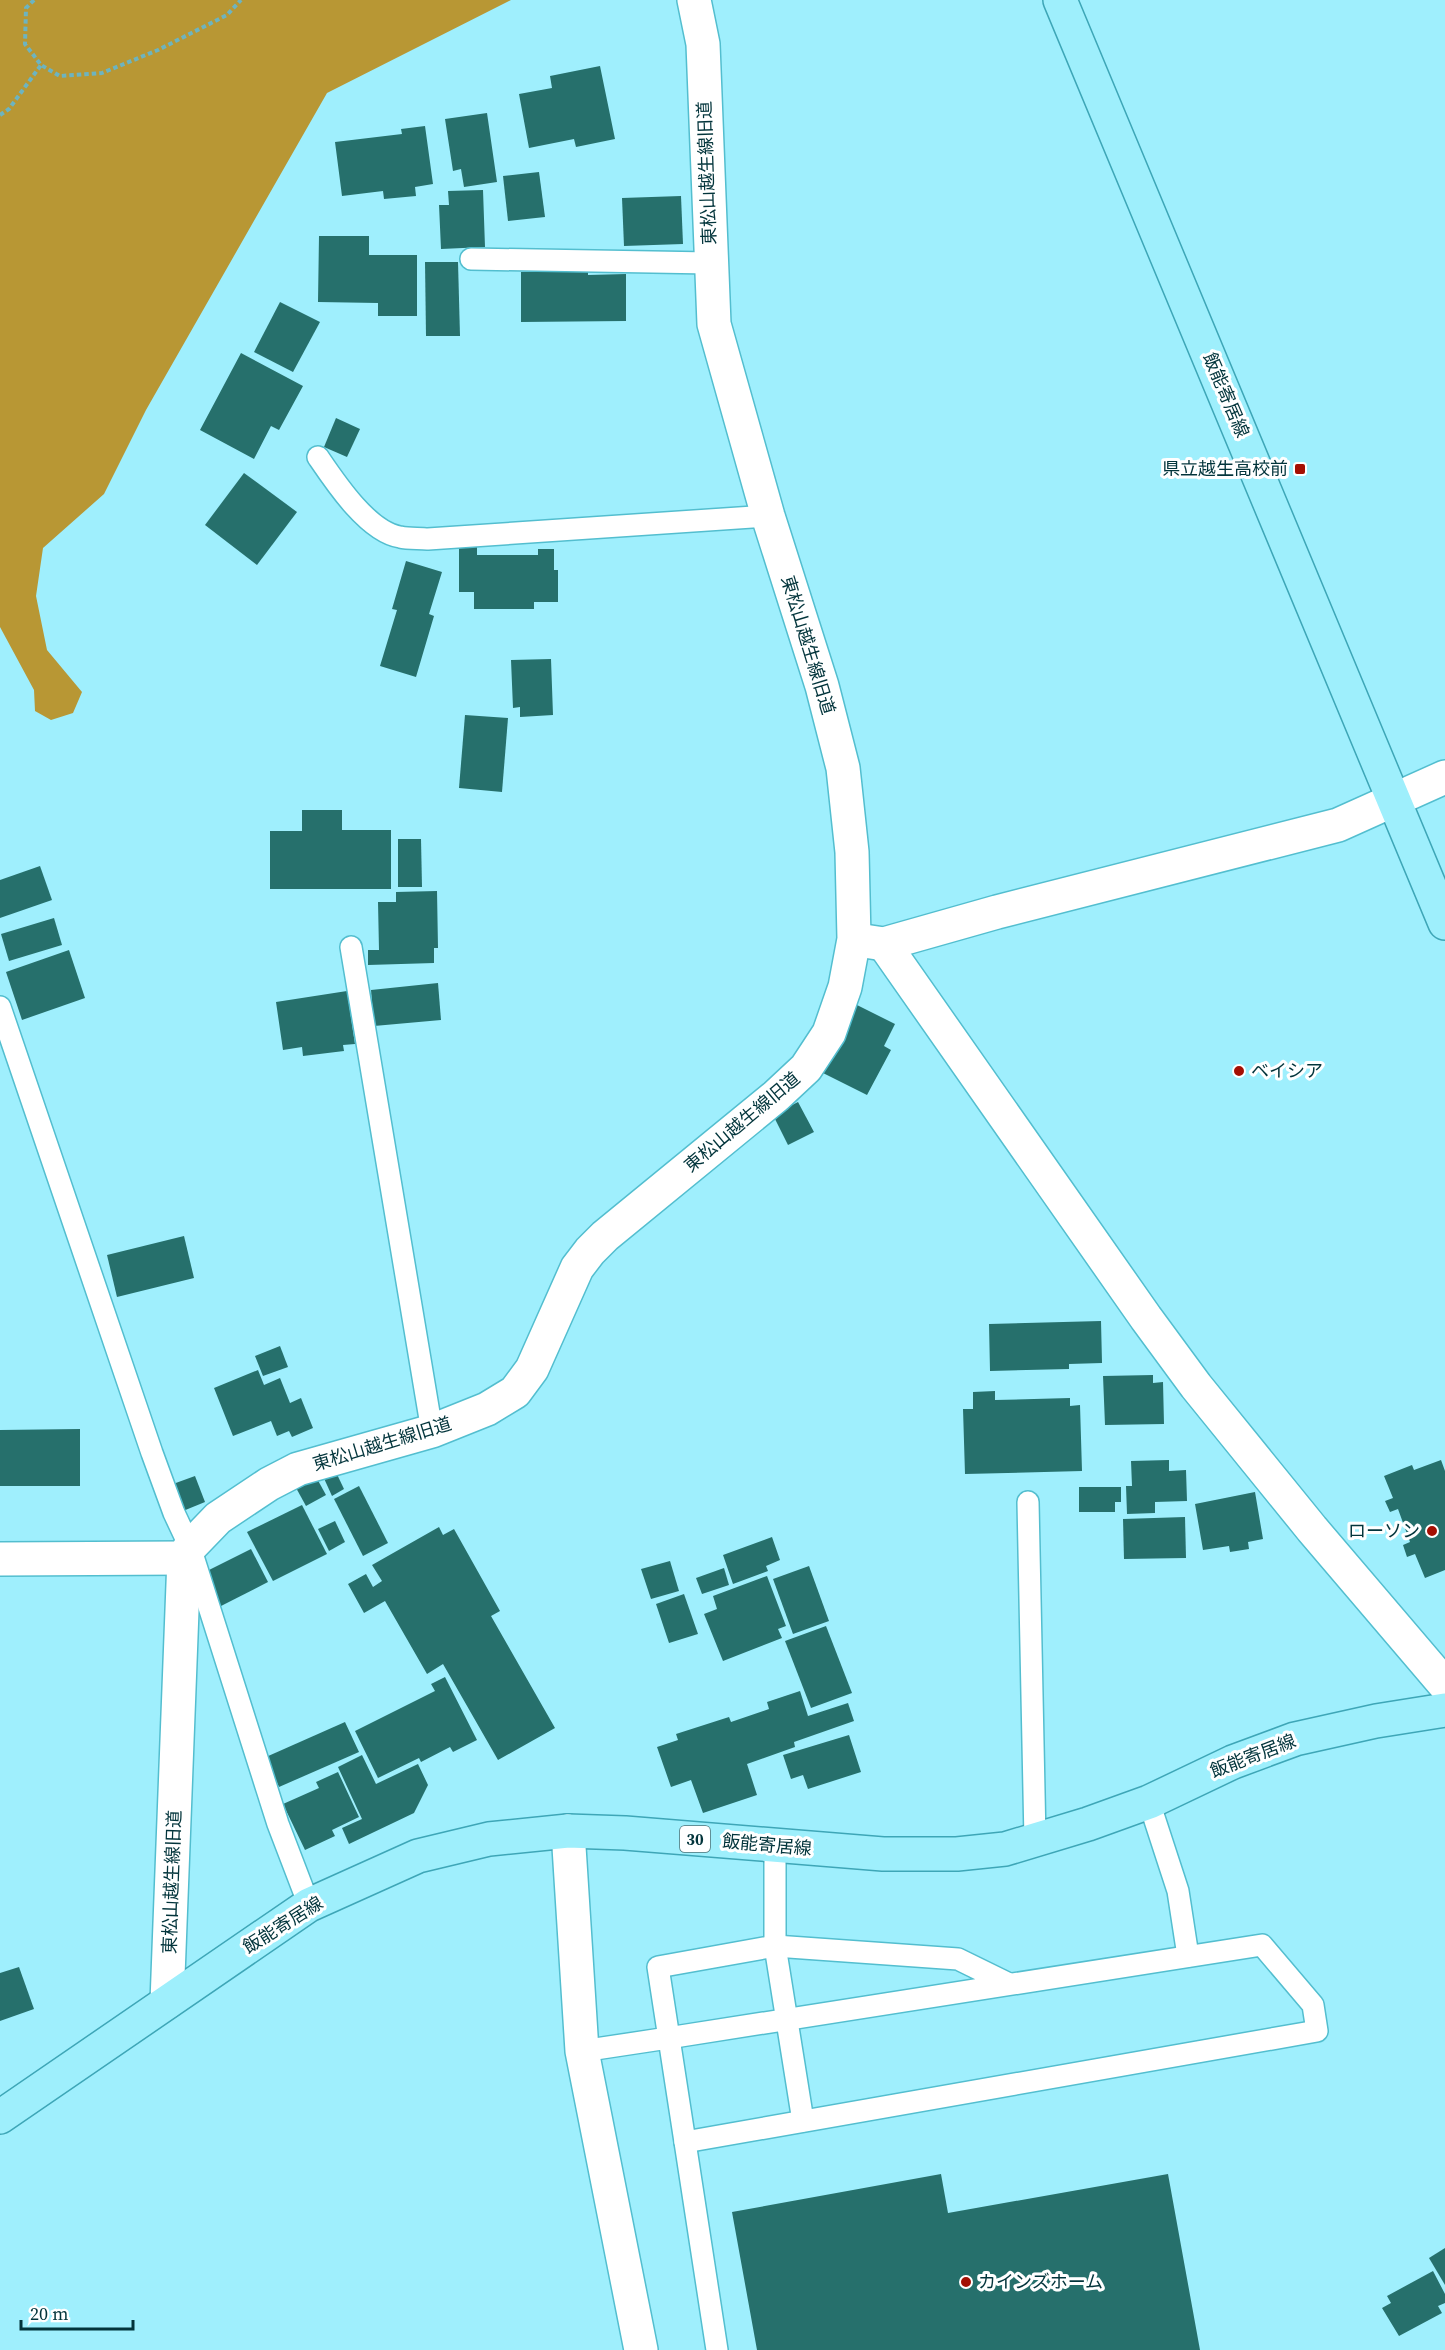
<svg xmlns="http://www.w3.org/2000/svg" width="1445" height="2350" font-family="'Source Serif 4','Noto Sans JP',serif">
<rect width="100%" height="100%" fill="#9feffd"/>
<!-- forest -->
<path fill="#b89734" d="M 0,0 L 511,0 L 327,93 L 146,410 L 104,494 L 43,548 L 36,596 L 47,650 L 82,692 L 73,713 L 51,720 L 35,711 L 34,690 L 0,627 Z"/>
<!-- building -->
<g fill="#26706c">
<path d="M 600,66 L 615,139 L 576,147 L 574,139 L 529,148 L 519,94 L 552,88 L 550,76 Z"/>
<path d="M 487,113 L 497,182 L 464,187 L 461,169 L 453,171 L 445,119 Z"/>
<path d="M 425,126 L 433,184 L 415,187 L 416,196 L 384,199 L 383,191 L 342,196 L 335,142 L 402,134 L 401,129 Z"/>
<path d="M 539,172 L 545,217 L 508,221 L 503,176 Z"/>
<path d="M 483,190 L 485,247 L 441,249 L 439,205 L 449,205 L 448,191 Z"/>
<path d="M 681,196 L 683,244 L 624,246 L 622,198 Z"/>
<path d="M 319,236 L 369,236 L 369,255 L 417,255 L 417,316 L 378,316 L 378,303 L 318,302 Z"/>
<path d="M 425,262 L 458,262 L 460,336 L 426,336 Z"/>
<path d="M 588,271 L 588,275 L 626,274 L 626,321 L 521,322 L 521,272 Z"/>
<path d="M 280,302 L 320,322 L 293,372 L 254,352 Z"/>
<path d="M 241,353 L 303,386 L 279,430 L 271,426 L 254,459 L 200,430 Z"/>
<path d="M 336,418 L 360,429 L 347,457 L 324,447 Z"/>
<path d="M 244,473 L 297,512 L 257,565 L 205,525 Z"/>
<path d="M 459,547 L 477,547 L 477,555 L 538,555 L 538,549 L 554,549 L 554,570 L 558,570 L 558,602 L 534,602 L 534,609 L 474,609 L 474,592 L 459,592 Z"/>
<path d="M 406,561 L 442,572 L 429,614 L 434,616 L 416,677 L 380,666 L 397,610 L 392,609 Z"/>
<path d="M 551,659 L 553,715 L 520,717 L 520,707 L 513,708 L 511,660 Z"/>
<path d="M 465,715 L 508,718 L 502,792 L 459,788 Z"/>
<path d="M 302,810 L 342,810 L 342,830 L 391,830 L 391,889 L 270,889 L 270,831 L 302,831 Z"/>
<path d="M 398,839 L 421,839 L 422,887 L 398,887 Z"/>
<path d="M 40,866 L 52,900 L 0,918 L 0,880 Z"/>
<path d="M 437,891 L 438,948 L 434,948 L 434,963 L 368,965 L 368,950 L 379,950 L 378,902 L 396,902 L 396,892 Z"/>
<path d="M 54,918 L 62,945 L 9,961 L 1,934 Z"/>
<path d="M 69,950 L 85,998 L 22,1020 L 6,972 Z"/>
<path d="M 438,983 L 441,1020 L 374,1026 L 371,990 Z"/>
<path d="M 347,991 L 355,1044 L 343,1045 L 344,1051 L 303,1056 L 302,1047 L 283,1050 L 276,1002 Z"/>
<path d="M 853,1003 L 895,1024 L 884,1046 L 891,1050 L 867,1095 L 823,1073 L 840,1040 Z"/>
<path d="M 798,1102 L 814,1132 L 788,1145 L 773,1115 Z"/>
<path d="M 184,1236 L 194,1278 L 117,1297 L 107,1255 Z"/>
<path d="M 1101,1321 L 1102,1363 L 1069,1364 L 1069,1369 L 990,1371 L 989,1324 Z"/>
<path d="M 280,1346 L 288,1367 L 263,1376 L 255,1356 Z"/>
<path d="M 258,1370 L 264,1385 L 280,1378 L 290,1403 L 301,1398 L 313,1428 L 292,1437 L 289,1431 L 277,1436 L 271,1421 L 233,1436 L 214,1388 Z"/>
<path d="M 1153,1375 L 1153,1383 L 1163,1382 L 1164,1424 L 1105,1425 L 1103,1376 Z"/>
<path d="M 995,1391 L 995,1400 L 1070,1398 L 1070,1406 L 1080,1405 L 1082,1471 L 965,1474 L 963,1409 L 973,1409 L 973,1392 Z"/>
<path d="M 80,1429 L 80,1486 L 0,1486 L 0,1430 Z"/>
<path d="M 1169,1460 L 1169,1471 L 1186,1470 L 1187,1501 L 1155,1502 L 1155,1513 L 1127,1514 L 1126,1486 L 1132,1486 L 1131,1461 Z"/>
<path d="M 1441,1460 L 1445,1471 L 1445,1570 L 1425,1578 L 1415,1554 L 1407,1557 L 1403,1545 L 1410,1542 L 1398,1509 L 1390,1512 L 1385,1501 L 1393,1498 L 1384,1476 L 1412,1465 L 1414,1470 Z"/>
<path d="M 334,1468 L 344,1489 L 332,1496 L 322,1474 Z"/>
<path d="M 315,1475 L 326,1495 L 306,1506 L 295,1486 Z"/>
<path d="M 195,1476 L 205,1502 L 183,1511 L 173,1484 Z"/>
<path d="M 359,1486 L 388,1543 L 363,1556 L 334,1499 Z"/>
<path d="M 1079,1487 L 1121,1487 L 1121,1502 L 1115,1502 L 1115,1512 L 1079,1512 Z"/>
<path d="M 1255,1492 L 1263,1539 L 1248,1542 L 1249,1549 L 1230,1552 L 1229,1546 L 1203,1550 L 1195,1504 Z"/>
<path d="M 302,1505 L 327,1554 L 273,1581 L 247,1532 Z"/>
<path d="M 1185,1517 L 1186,1558 L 1124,1559 L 1123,1519 Z"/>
<path d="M 335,1521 L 345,1542 L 329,1551 L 318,1529 Z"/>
<path d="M 439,1527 L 443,1535 L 454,1529 L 500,1611 L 491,1616 L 555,1728 L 498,1760 L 443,1664 L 427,1674 L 385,1601 L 364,1613 L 348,1584 L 366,1574 L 373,1587 L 382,1581 L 372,1565 Z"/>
<path d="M 772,1537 L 780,1560 L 766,1566 L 768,1571 L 733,1584 L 723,1555 Z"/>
<path d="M 251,1549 L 268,1582 L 221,1606 L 205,1572 Z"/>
<path d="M 670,1561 L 679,1591 L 651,1599 L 641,1569 Z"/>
<path d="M 809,1566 L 829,1621 L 793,1634 L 773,1579 Z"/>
<path d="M 724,1568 L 729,1585 L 702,1594 L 696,1578 Z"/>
<path d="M 767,1576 L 786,1626 L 778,1629 L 782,1638 L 723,1661 L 704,1614 L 717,1609 L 713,1596 Z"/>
<path d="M 684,1594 L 698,1634 L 669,1643 L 656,1604 Z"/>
<path d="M 826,1626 L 852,1693 L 811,1708 L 785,1641 Z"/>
<path d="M 445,1677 L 477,1740 L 453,1752 L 450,1747 L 421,1762 L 419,1758 L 378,1778 L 355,1731 L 435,1691 L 431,1684 Z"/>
<path d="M 800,1691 L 808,1716 L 848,1703 L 854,1721 L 794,1742 L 795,1747 L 747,1764 L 757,1795 L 703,1813 L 691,1780 L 671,1787 L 657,1747 L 678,1740 L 676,1734 L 729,1717 L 731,1722 L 769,1709 L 767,1702 Z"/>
<path d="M 345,1722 L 359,1752 L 279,1787 L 266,1757 Z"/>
<path d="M 849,1735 L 861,1772 L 808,1789 L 803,1775 L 791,1779 L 783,1755 Z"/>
<path d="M 362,1755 L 376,1784 L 418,1764 L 428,1785 L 414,1813 L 349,1844 L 342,1828 L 362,1819 L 338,1767 Z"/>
<path d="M 338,1772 L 359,1817 L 332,1830 L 335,1836 L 305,1850 L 283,1804 L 319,1788 L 316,1782 Z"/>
<path d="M 19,1967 L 34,2009 L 0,2021 L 0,1973 Z"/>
<path d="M 941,2174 L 948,2213 L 1168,2174 L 1200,2350 L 757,2350 L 732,2212 Z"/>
<path d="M 1445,2248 L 1445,2285 L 1429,2258 Z"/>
<path d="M 1433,2271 L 1445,2294 L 1445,2303 L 1438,2306 L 1442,2313 L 1399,2336 L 1382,2308 L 1391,2303 L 1387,2296 Z"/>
</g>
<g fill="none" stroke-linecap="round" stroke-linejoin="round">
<defs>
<g id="service">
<path d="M 471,259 L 710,263"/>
<path d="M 318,457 C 335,482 368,532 400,537 C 409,539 419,538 428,539 L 768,516"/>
<path d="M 351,947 L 432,1431"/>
<path d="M 0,1007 L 152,1453 L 174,1513 L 190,1547 L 278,1824 L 309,1905"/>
<path d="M 1028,1502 L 1035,1840"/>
<path d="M 1149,1802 L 1178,1891 L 1188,1956"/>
<path d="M 775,1847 L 775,1946 L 803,2121"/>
<path d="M 582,2051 L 668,2038 L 1262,1945 L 1313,2005 L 1317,2031 L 685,2142 L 658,1967 L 775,1946 L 958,1959 L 1009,1984"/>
<path d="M 685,2142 L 717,2350"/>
</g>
<g id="minor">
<path d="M 864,941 L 884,944 L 997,912 L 1338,825 L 1445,777"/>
<path d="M 884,944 L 1146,1318 L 1196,1386 L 1312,1529 L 1445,1685"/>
<path d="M 0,1559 L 184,1558"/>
<path d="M 568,1831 L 582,2051 L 641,2350"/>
<path d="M 167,2002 L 184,1558 L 190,1547 L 218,1518 L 269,1484 L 298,1469 L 432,1431 L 487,1409 L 515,1392 L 532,1369 L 577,1268 L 590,1251 L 605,1236 L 776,1096 L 806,1068 L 829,1033 L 845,987 L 854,939 L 852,852 L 843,768 L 822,686 L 768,516 L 714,324 L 703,44 L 694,0"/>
</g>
<g id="primary">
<path d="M 1060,0 L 1445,923"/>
<path d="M 0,2117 L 309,1905 L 418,1856 L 489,1839 L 568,1831 L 625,1833 L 883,1854 L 957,1854 L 1005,1849 L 1088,1824 L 1149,1802 L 1233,1762 L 1295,1739 L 1376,1721 L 1445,1710"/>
</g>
</defs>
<!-- service casing -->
<use href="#service" stroke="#53becf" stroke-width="24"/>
<!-- minor casing -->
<use href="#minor" stroke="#53becf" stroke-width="36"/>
<!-- primary casing -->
<use href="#primary" stroke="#3ea6b7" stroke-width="36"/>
<!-- path -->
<g stroke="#6db4c0" stroke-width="4" stroke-dasharray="4.5 3" stroke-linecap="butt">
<path d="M 34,0 L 26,8 L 25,44 L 41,65 L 60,76 L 102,73 L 158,50 L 227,15 L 241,0"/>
<path d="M 0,115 L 9,109 L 41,65"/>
</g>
<!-- service -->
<use href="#service" stroke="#fff" stroke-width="21"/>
<!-- minor -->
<use href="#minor" stroke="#fff" stroke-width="33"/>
<!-- primary -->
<use href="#primary" stroke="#9eeffc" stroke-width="33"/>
</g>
<!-- markers -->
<g fill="#a40f03" stroke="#fff" stroke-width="2">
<rect x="1294" y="463" width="12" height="12" rx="3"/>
<circle cx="1239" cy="1071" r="6"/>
<circle cx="1432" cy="1531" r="6"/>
<circle cx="966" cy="2282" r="6"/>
</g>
<g text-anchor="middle" stroke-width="6" stroke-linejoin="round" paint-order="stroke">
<!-- shield labels -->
<rect fill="#fff" stroke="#4e7176" stroke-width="1.5" x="680" y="1826" width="30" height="26" rx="4.5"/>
<g font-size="16" font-weight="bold" fill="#02343b">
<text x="695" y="1845">30</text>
</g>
<!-- street labels -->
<g font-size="18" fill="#02343b" stroke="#fff">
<text transform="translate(707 173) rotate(-92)" y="6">東松山越生線旧道</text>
<text transform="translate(1226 395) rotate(67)" y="6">飯能寄居線</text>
<text transform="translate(808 645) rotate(73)" y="6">東松山越生線旧道</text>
<text transform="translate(742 1122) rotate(-40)" y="6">東松山越生線旧道</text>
<text transform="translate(382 1444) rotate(-17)" y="6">東松山越生線旧道</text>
<text transform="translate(1253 1756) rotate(-21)" y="6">飯能寄居線</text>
<text transform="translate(767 1845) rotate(5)" y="6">飯能寄居線</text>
<text transform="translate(172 1882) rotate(-88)" y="6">東松山越生線旧道</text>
<text transform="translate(283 1925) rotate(-32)" y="6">飯能寄居線</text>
</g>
<!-- poi labels -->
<g font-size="18" fill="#02343b" stroke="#fff" text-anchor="end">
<text x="1288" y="475">県立越生高校前</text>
<text x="1251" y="1077" text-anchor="start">ベイシア</text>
<text x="1420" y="1537">ローソン</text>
<text x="978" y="2288" text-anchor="start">カインズホーム</text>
</g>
</g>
<!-- scale -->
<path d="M21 2320v9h112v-9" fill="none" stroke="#02343b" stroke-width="3"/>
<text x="30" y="2320" font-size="18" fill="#02343b" stroke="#ffffff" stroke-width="4.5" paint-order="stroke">20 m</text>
</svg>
